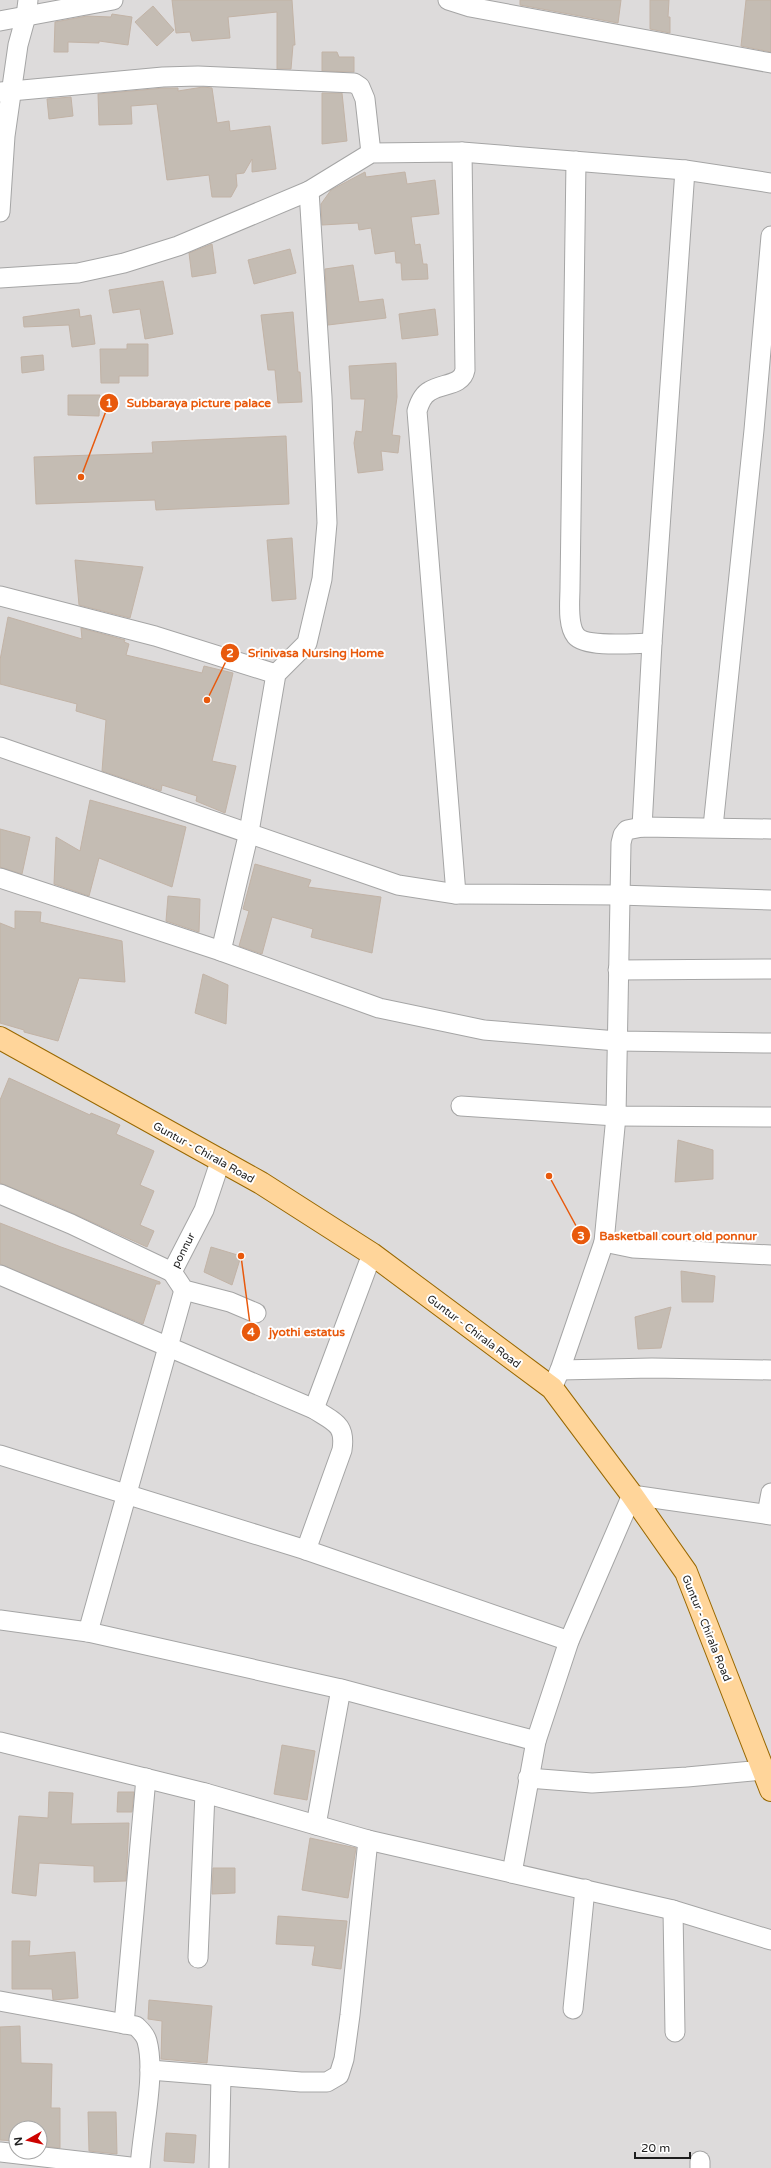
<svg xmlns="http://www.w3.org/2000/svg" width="771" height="2168" font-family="'Varela Round',sans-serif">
<rect width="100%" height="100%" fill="#f0ece4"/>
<!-- residential -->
<path fill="#dddbdb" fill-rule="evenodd" d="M 0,0 L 771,0 L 771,2168 L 0,2168 ZM 16,2128 L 40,2128 L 40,2152 L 16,2152 Z"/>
<!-- building -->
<g fill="#c4bcb3" stroke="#c2b3a6">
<path d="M 172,0 L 292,0 L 295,45 L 293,45 L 291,69 L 277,69 L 277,12 L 228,17 L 230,38 L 192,41 L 190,32 L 176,33 Z"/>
<path d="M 520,0 L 621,0 L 618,23 L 520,5 Z"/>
<path d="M 650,0 L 669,0 L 668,17 L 670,17 L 670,33 L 650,29 Z"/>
<path d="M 746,0 L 771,0 L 771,52 L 741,46 Z"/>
<path d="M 153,6 L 174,30 L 157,46 L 135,22 Z"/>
<path d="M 112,14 L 132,17 L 128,45 L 99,41 L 99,43 L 68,42 L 68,52 L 54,52 L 55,22 L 87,16 L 111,17 Z"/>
<path d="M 322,52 L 337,52 L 339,57 L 354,57 L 354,72 L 322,71 Z"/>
<path d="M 203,87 L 212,88 L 217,123 L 229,121 L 230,131 L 270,126 L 276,169 L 252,172 L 252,159 L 244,173 L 236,174 L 237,186 L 231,197 L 212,197 L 209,175 L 167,180 L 157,104 L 131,106 L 132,124 L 99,125 L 98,94 L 164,88 L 178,88 L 178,91 Z"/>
<path d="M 322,93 L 342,93 L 347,141 L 322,144 Z"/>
<path d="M 71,97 L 73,116 L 49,119 L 47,99 Z"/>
<path d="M 365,172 L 366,177 L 405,172 L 407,184 L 435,180 L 439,214 L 411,217 L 415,245 L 420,244 L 423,264 L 427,264 L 428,279 L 402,280 L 401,263 L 396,263 L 395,251 L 375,254 L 371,228 L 359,230 L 358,223 L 322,225 L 321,204 L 331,190 Z"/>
<path d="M 212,244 L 216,273 L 192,277 L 189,253 Z"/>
<path d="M 290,249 L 296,273 L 254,284 L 248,260 Z"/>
<path d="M 353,265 L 359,302 L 383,299 L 386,318 L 328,325 L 325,269 Z"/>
<path d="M 163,281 L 173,334 L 145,339 L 140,309 L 113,313 L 109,290 Z"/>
<path d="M 79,309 L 80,317 L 91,315 L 95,344 L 72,347 L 69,325 L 24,327 L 23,317 Z"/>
<path d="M 435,309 L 438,335 L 402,339 L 399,314 Z"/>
<path d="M 293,312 L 298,372 L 300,372 L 302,402 L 278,403 L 275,370 L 268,370 L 261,315 Z"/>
<path d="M 127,344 L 148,344 L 148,376 L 119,376 L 119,383 L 101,383 L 100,349 L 127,349 Z"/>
<path d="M 43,355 L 44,370 L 22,373 L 21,357 Z"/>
<path d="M 396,363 L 397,397 L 392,435 L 400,436 L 398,453 L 381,451 L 383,470 L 358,473 L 354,443 L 356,431 L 362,432 L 365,399 L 351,399 L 349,366 Z"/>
<path d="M 68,395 L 100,395 L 99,416 L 68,415 Z"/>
<path d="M 286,436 L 289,504 L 156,510 L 155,500 L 36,504 L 34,457 L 153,453 L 152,442 Z"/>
<path d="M 292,538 L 296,599 L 272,601 L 267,540 Z"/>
<path d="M 75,560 L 143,567 L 130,618 L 79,605 Z"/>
<path d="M 8,617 L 82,639 L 81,628 L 125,640 L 124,642 L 129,644 L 126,655 L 202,673 L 204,666 L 233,673 L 212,761 L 236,766 L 225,813 L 196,801 L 197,796 L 162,785 L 161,791 L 102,771 L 106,720 L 76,711 L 77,704 L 0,684 L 0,660 Z"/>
<path d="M 90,800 L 186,827 L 172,887 L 99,858 L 89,896 L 54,884 L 56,837 L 80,851 Z"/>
<path d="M 0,829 L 30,837 L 22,874 L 0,867 Z"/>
<path d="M 255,864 L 311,880 L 308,887 L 381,897 L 372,953 L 311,937 L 313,929 L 272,917 L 262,954 L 239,946 L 249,911 L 243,909 Z"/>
<path d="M 168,896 L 200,899 L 199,932 L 166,921 Z"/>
<path d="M 15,911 L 41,912 L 40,922 L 122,941 L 125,982 L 79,978 L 58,1041 L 24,1032 L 24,1030 L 0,1023 L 0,923 L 15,929 Z"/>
<path d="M 203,974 L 228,985 L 226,1024 L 195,1013 Z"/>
<path d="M 9,1078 L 90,1115 L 91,1113 L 120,1125 L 116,1134 L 154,1151 L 140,1185 L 154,1191 L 140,1225 L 154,1231 L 147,1247 L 50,1203 L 0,1183 L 0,1100 Z"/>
<path d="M 678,1140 L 713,1150 L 713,1179 L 675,1182 Z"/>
<path d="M 0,1223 L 61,1247 L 160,1282 L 160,1284 L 156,1284 L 143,1324 L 0,1264 Z"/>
<path d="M 211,1247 L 241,1256 L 232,1285 L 204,1272 Z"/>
<path d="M 681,1271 L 715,1276 L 713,1302 L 682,1302 Z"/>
<path d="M 671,1307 L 661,1348 L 638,1349 L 635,1317 Z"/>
<path d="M 282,1745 L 315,1751 L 307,1800 L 274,1794 Z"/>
<path d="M 49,1792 L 73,1793 L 71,1824 L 129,1823 L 126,1881 L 94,1882 L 94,1866 L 39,1863 L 36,1896 L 12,1893 L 19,1816 L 48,1818 Z"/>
<path d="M 118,1792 L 134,1792 L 132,1812 L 117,1812 Z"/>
<path d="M 310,1838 L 356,1848 L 348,1898 L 302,1890 Z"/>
<path d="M 213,1868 L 235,1868 L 235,1893 L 212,1894 Z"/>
<path d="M 278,1916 L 347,1921 L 341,1969 L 312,1965 L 315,1946 L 276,1944 Z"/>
<path d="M 12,1941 L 30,1941 L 29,1956 L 75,1952 L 78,1998 L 53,2000 L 52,1989 L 12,1989 Z"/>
<path d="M 149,2000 L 212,2006 L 207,2063 L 161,2059 L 162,2021 L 148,2019 Z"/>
<path d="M 20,2026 L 21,2063 L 52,2064 L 51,2108 L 60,2108 L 60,2148 L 40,2146 L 40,2128 L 16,2128 L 16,2141 L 0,2140 L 0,2027 Z"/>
<path d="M 88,2112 L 116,2112 L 117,2154 L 89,2151 Z"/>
<path d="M 166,2133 L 196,2135 L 194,2163 L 164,2161 Z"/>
</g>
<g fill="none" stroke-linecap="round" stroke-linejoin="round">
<defs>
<g id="minor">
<path d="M 448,0 L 470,7 L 771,63"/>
<path d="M 0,21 L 113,0"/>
<path d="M 0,92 L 163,77 L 198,76 L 354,83 L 360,87 L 365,99 L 371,153"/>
<path d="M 576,161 L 570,588 C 570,601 567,625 576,636 C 586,648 636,643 652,643"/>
<path d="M 0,212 L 5,136 L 18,45 L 26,16 L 28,0"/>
<path d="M 0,278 L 78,273 L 124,263 L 178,246 L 309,191 L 371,153 L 462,152 L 685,170 L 771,183"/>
<path d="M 0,596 L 155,636 L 276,674"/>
<path d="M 0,747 L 398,885 L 456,894 L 619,895 L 771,900"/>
<path d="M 642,827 L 652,643 L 685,170"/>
<path d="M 713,827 L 754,430 L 771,236"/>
<path d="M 0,878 L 221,951 L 379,1008 L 484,1030 L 617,1041 L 771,1043"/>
<path d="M 456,894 L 417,411 C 419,404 422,395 430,391 C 442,383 462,386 465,370 L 462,152"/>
<path d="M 221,951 L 249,832 L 276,674 L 307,643 L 322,579 L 327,523 L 322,397 L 309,191"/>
<path d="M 618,970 L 771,969"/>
<path d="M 461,1106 L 616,1116 L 771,1117"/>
<path d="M 221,1159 L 204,1210 L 172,1272 L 184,1290 L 230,1302 L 256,1313"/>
<path d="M 0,1194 L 71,1224 L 172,1272"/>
<path d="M 604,1242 L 633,1248 L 771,1255"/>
<path d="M 0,1275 L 314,1409 C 334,1422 346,1424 342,1450 L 306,1550"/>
<path d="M 560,1370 L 652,1368 L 771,1370"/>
<path d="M 552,1388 L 560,1370 L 604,1242 L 616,1116 L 621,843 L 623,835 L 627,830 L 642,827 L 771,829"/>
<path d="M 314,1409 L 372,1254"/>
<path d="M 0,1455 L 306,1550 L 569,1641"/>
<path d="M 767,1514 L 771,1493"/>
<path d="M 0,1620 L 88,1632 L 341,1689 L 536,1741"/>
<path d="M 88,1632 L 184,1290"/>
<path d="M 0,1742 L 205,1793 L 368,1840 L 673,1910 L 771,1940"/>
<path d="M 528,1778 L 592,1783 L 687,1777 L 763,1770"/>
<path d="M 316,1825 L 341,1689"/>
<path d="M 512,1873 L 536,1741 L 569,1641 L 632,1495 L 771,1515"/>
<path d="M 673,1910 L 675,2032"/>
<path d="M 198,1958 L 205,1793"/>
<path d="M 0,2001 L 136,2026 C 140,2030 145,2034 147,2041 C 156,2074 142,2132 140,2168"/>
<path d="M 573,2009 L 585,1889"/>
<path d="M 124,2024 L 146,1778"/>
<path d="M 150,2070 L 301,2082 L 327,2082 L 339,2075 L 344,2059 L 350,2015 L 368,1840"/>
<path d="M 0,2152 L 139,2168"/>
<path d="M 219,2168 L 221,2076"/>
<path d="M 700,2168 L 700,2161"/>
</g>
<path id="primary" d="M 0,1038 L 261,1183 L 372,1254 L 552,1388 L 632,1495 L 686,1572 L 771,1790"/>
</defs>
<!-- minor casing -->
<use href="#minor" stroke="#a5a5a5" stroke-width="21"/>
<!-- primary casing -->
<use href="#primary" stroke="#996800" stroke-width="24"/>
<!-- minor -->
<use href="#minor" stroke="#fff" stroke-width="19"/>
<!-- primary -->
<use href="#primary" stroke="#ffd59a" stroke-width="22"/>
</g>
<g text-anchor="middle" stroke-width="4" stroke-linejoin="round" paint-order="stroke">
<!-- street labels -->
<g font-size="11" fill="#1e1e1e" stroke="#fff">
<text transform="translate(204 1152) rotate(29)" y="4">Guntur - Chirala Road</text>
<text transform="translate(183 1250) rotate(-63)" y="4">ponnur</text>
<text transform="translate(474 1331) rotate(37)" y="4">Guntur - Chirala Road</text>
<text transform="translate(707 1628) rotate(68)" y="4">Guntur - Chirala Road</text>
</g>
</g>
<!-- callouts -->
<path fill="none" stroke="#e8590c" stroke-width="1.5" d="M81 477L109 403M207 700L230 653M549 1176L581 1235M241 1256L251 1332"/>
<g fill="#e8590c" stroke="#fff" stroke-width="1.5">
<circle cx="81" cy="477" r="4"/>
<circle cx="207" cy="700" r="4"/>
<circle cx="549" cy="1176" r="4"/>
<circle cx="241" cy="1256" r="4"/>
<circle cx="109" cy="403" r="10"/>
<circle cx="230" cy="653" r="10"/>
<circle cx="581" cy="1235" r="10"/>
<circle cx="251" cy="1332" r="10"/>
</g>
<g font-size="12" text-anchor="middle" font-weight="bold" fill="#fff">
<text x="109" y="407">1</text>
<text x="230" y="657">2</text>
<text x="581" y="1240">3</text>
<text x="251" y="1336">4</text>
</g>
<g font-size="12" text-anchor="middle" font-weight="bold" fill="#e8590c" stroke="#fff" stroke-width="4" stroke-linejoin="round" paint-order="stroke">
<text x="199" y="407">Subbaraya picture palace</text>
<text x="316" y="657">Srinivasa Nursing Home</text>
<text x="678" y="1240">Basketball court old ponnur</text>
<text x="307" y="1336">jyothi estatus</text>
</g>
<!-- north arrow -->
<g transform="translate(28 2140) rotate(262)"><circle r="19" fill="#ffffff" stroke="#a5a5a5"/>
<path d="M0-3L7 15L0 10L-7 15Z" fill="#cd0300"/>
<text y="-6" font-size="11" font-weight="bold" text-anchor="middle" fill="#1e1e1e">N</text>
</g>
<!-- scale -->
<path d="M635 2152v6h55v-6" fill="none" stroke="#1e1e1e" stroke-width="2"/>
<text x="641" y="2152" font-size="12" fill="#1e1e1e" stroke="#ffffff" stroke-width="3" paint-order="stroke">20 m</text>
</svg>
